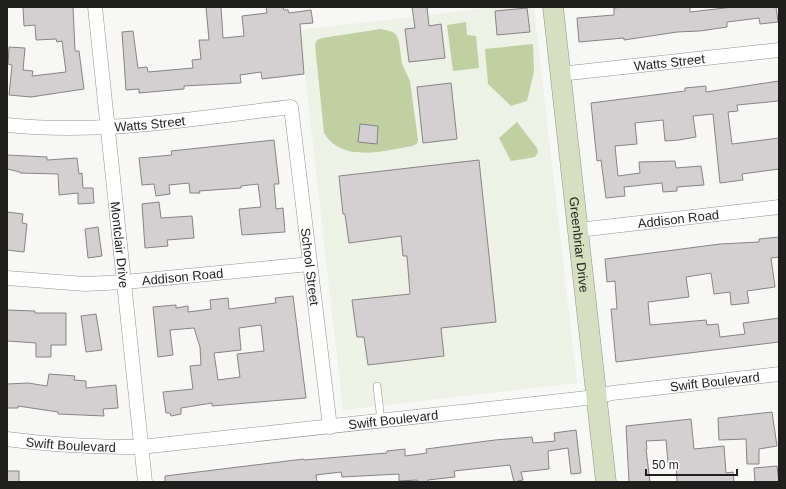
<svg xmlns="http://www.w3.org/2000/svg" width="786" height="489" font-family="Arial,sans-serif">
<rect width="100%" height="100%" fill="#f7f8f5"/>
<!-- built -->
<path fill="#edf1e6" d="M 496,7 L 534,7 L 577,383 L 343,410 L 300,30 Z"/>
<!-- green -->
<g fill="#c0d0a2">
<path d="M 466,22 L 467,35 L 476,36 L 479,68 L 453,71 L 447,25 Z"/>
<path d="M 381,29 L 393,32 L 397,36 L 399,42 L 402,64 L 410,81 L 418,140 L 417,144 L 412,146 C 383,151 342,163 324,133 L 315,45 L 317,40 L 322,38 Z"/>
<path d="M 533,44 L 534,71 L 527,101 L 511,106 L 488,84 L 485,49 Z"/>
<path d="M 517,122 L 537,148 L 538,152 L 535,157 L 511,161 L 499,138 Z"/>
</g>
<!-- building -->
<g fill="#d4d0d2" stroke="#878486" fill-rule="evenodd">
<path d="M 23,7 L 73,7 L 75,51 L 79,51 L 84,89 L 31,97 L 9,95 L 12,65 L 8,64 L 9,47 L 25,48 L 23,70 L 33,71 L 32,76 L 66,72 L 62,41 L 57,42 L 56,39 L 36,40 L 35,25 L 24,26 Z"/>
<path d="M 206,7 L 221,7 L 223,38 L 244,36 L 242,16 L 267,13 L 266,7 L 283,7 L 284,10 L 288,10 L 289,13 L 311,10 L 313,23 L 300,24 L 304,74 L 262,79 L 261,72 L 240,75 L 241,83 L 184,86 L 184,89 L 139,93 L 139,89 L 126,90 L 122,32 L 133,31 L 138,68 L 147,67 L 148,72 L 193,68 L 192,60 L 201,59 L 199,40 L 209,40 Z"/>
<path d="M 412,7 L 427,7 L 429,26 L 441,24 L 445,58 L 409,62 L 405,29 L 415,28 Z"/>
<path d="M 624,7 L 690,7 L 690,12 L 733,7 L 776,7 L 778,22 L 760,24 L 759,18 L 727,22 L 727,27 L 700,31 L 677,32 L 624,40 L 624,38 L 579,42 L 577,18 L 614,15 L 614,8 Z"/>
<path d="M 527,8 L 530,32 L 497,35 L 495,11 Z"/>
<path d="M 779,81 L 779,101 L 737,105 L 738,111 L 728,112 L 732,144 L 779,138 L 779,169 L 742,174 L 743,180 L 720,183 L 713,114 L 693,116 L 696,137 L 679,140 L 665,141 L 663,120 L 635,123 L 637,144 L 615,146 L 618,176 L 640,173 L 639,162 L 675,161 L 676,168 L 701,166 L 704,185 L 677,187 L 677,191 L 663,192 L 662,183 L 624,187 L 625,196 L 606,198 L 601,160 L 597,161 L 591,103 L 685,91 L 685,88 L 706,86 L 706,92 Z"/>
<path d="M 451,83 L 457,139 L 423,143 L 417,87 Z"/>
<path d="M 360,124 L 378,126 L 377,144 L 358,142 Z"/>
<path d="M 274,140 L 279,184 L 274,184 L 276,209 L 283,208 L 285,232 L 242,235 L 239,209 L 261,207 L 258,184 L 241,186 L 241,188 L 199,191 L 200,193 L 190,193 L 189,183 L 169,185 L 170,194 L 156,196 L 154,184 L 142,185 L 139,158 L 172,155 L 171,151 Z"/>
<path d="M 7,155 L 47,157 L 47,160 L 77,158 L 79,174 L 82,173 L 83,188 L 93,188 L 94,203 L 78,204 L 78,193 L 59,195 L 58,174 L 20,173 L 20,172 L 7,169 Z"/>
<path d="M 479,160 L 496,322 L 441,328 L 444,356 L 368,365 L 364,337 L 357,337 L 352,300 L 410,294 L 407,256 L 403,256 L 401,236 L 349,243 L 345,214 L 343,214 L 339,176 Z"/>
<path d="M 159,202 L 161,218 L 192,216 L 194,238 L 167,240 L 168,246 L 145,248 L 142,204 Z"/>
<path d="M 7,212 L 23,214 L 22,223 L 27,224 L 24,252 L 7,250 Z"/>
<path d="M 98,227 L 102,256 L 88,258 L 85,229 Z"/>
<path d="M 779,237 L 779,257 L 771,258 L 775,287 L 747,291 L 749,303 L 731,305 L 730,292 L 714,294 L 711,273 L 686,277 L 689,297 L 648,302 L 650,325 L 706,320 L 707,325 L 718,324 L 720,337 L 745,334 L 743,323 L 779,318 L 779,342 L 616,362 L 611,309 L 617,309 L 615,281 L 607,282 L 605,259 L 720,244 L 759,242 L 759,239 Z"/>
<path d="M 293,296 L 306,398 L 212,406 L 212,403 L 181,408 L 181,414 L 171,416 L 170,413 L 166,413 L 163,392 L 193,389 L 190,366 L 201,365 L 200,347 L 194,328 L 170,330 L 173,355 L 158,357 L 153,307 L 176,305 L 176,308 L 188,306 L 188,312 L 211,309 L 210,300 L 228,298 L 229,309 L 276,303 L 275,298 ZM 261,325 L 264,351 L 237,354 L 240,377 L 218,380 L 214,353 L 241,350 L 239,328 Z"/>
<path d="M 7,310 L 35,311 L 35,313 L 66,313 L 66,345 L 51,345 L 51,357 L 36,357 L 36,343 L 7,341 Z"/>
<path d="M 96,314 L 102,350 L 86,352 L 81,316 Z"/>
<path d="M 49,374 L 75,376 L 74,380 L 86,381 L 86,388 L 116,385 L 118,408 L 103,409 L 104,416 L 58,414 L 58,412 L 18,406 L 18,408 L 7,408 L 7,384 L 28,383 L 47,386 Z"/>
<path d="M 772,412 L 777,446 L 759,449 L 759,464 L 747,464 L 746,439 L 719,440 L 718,418 Z"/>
<path d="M 691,419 L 694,449 L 724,446 L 726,473 L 733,472 L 734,482 L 677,482 L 676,462 L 668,463 L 666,440 L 646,441 L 647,449 L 646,449 L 650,482 L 629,482 L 626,426 Z"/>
<path d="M 576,430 L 581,473 L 571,474 L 568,448 L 548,451 L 549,469 L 521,472 L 523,480 L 514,482 L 510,465 L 454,471 L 455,477 L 428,480 L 428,482 L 418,482 L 417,480 L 399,481 L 399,474 L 342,477 L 341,472 L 316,475 L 317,482 L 165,482 L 165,476 L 304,459 L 304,460 L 387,453 L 387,451 L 405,449 L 405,456 L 427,453 L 426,449 L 495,440 L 532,437 L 533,443 L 555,441 L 554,433 Z"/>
<path d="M 777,466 L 779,482 L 755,482 L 754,468 Z"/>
<rect x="7" y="471" width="12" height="11"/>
</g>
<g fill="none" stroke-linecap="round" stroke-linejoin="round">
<defs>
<path id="lane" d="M 377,386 L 381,421"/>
<g id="street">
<path id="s1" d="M 95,7 L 145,482"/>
<path id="s2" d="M 560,74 L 779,50"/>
<path id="s3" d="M 7,125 C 102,135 197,118 291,107 L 330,427"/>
<path id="s4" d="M 578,230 L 779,207"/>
<path id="s5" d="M 7,278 L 85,284 L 125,282 L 310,264"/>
<path id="s6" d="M 7,439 C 52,445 96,447 141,447 L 596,397 L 612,393 L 779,374"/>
</g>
<g id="secondary">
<path id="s7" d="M 553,7 L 606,482"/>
</g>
</defs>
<!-- lane casing -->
<use href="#lane" stroke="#929390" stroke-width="8"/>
<!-- street casing -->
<use href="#street" stroke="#929390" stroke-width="15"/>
<!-- secondary casing -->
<use href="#secondary" stroke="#929390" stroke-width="21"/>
<!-- lane -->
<use href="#lane" stroke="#fff" stroke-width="7"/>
<!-- street -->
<use href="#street" stroke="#fff" stroke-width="14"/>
<!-- secondary -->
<use href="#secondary" stroke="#d6dfc0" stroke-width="20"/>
</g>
<g text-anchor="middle" stroke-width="4" stroke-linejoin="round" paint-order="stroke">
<!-- street labels -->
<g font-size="13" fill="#1f1f1e" stroke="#fff">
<text dy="5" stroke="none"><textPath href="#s2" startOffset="110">Watts Street</textPath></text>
<text dy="5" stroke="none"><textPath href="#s3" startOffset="143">Watts Street</textPath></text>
<text dy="5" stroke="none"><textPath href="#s4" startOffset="101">Addison Road</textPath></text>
<text dy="5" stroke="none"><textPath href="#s1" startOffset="239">Montclair Drive</textPath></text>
<text dy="5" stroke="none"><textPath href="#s7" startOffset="239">Greenbriar Drive</textPath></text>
<text dy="5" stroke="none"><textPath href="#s3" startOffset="446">School Street</textPath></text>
<text dy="5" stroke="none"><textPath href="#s5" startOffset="176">Addison Road</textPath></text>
<text dy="5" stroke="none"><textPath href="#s6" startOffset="712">Swift Boulevard</textPath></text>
<text dy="5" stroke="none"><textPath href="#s6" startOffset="388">Swift Boulevard</textPath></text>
<text dy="5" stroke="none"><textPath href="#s6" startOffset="64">Swift Boulevard</textPath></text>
</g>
</g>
<!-- border -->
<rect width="786" height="489" fill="none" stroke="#1f1f1e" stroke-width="16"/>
<!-- scale -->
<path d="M646 469v6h91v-6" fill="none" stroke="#1f1f1e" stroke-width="2"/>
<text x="652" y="469" font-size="12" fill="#1f1f1e" stroke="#ffffff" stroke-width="3" paint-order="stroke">50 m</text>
</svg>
